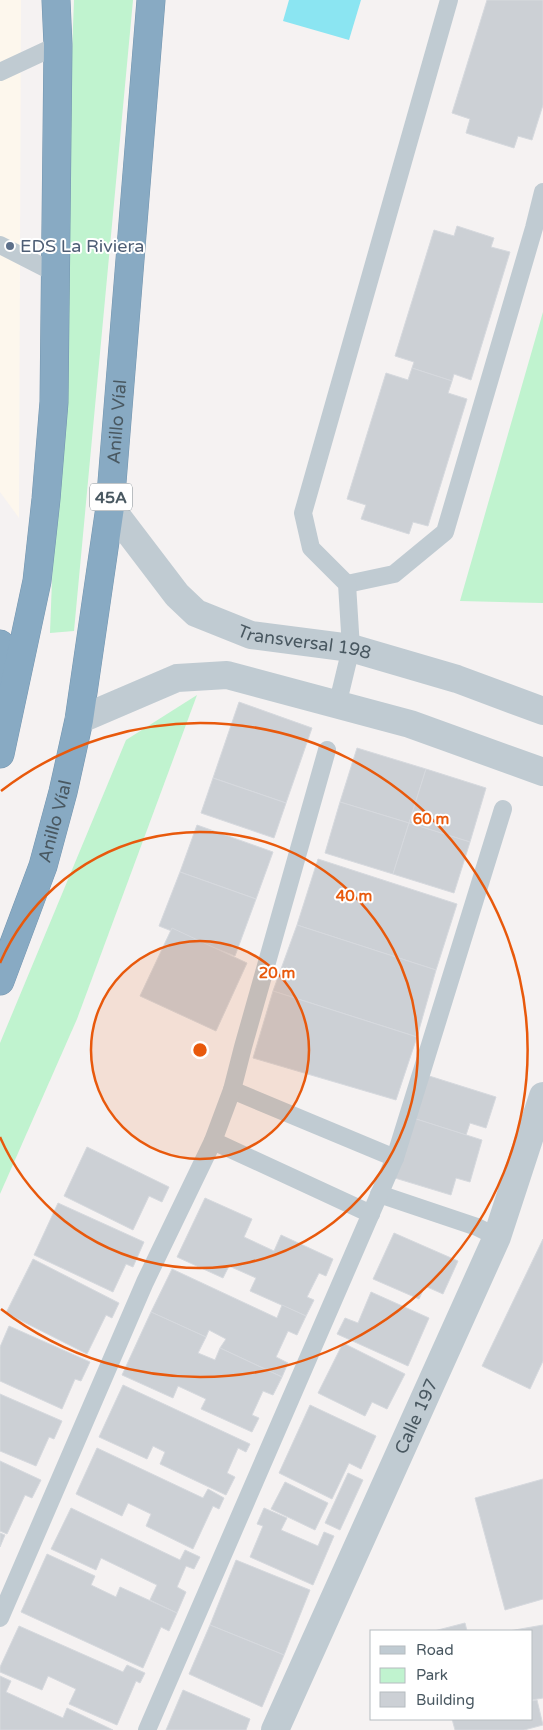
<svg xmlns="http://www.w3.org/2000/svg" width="543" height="1730" font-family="'Varela Round',sans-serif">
<rect width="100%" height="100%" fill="#f5f2f2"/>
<!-- commercial -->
<path fill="#fdf7ed" d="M 0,0 L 21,0 L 19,518 L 0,492 Z"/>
<!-- green -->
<g fill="#c0f3cf">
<path d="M 74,0 L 133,0 L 74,631 L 50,633 Z"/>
<path d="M 543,312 L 543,603 L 460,601 L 533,347 Z"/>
<path d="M 197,695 L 77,1019 L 0,1194 L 0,1043 L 126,740 Z"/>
</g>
<!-- water -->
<path fill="#8be5f2" d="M 289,0 L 361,0 L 349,40 L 283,21 Z"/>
<!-- building -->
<g fill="#ccd0d5" stroke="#d6d9de">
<path d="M 487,0 L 543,0 L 543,105 L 532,140 L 518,136 L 514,148 L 466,133 L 470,119 L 452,113 Z"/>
<path d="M 457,226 L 494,238 L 491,247 L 510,252 L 471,380 L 454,374 L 452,381 L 412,368 L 414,362 L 395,356 L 434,230 L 454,236 Z"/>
<path d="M 412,368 L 452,381 L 448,393 L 467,399 L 428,526 L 413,522 L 409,534 L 361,519 L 366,505 L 347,499 L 386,373 L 408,380 Z"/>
<path d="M 239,702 L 312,728 L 286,803 L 213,778 Z"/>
<path d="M 357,748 L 426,769 L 409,823 L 340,802 Z"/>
<path d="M 426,769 L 486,788 L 470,842 L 409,823 Z"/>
<path d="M 213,778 L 286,803 L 274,838 L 201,813 Z"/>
<path d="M 340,802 L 409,823 L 393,874 L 325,853 Z"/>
<path d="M 409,823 L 470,842 L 454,893 L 393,874 Z"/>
<path d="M 197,825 L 273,852 L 256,899 L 180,872 Z"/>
<path d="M 318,859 L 457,904 L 436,970 L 297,925 Z"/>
<path d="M 180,872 L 256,899 L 235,956 L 159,926 Z"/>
<path d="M 297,925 L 436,970 L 417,1037 L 273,991 Z"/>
<path d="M 172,928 L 247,963 L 216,1031 L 140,996 Z"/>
<path d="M 273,991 L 417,1037 L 396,1100 L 253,1058 Z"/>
<path d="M 426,1075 L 496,1097 L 486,1128 L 470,1123 L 466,1135 L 413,1118 Z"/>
<path d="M 413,1118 L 482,1140 L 470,1182 L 456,1178 L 451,1195 L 395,1178 Z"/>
<path d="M 87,1147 L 169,1187 L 162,1202 L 149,1196 L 133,1230 L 64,1196 Z"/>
<path d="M 205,1198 L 252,1219 L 244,1237 L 274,1251 L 281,1235 L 333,1259 L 326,1276 L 319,1273 L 307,1297 L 314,1300 L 306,1316 L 250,1291 L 256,1278 L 229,1266 L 223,1278 L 177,1257 Z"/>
<path d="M 58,1203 L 144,1242 L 133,1267 L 126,1264 L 113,1292 L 34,1255 Z"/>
<path d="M 394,1233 L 458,1261 L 443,1294 L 425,1286 L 419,1299 L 373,1279 Z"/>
<path d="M 543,1239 L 543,1361 L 530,1389 L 482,1366 Z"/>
<path d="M 33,1259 L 119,1303 L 112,1318 L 106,1315 L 87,1354 L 6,1313 Z"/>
<path d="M 172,1269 L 277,1318 L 282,1305 L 306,1316 L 297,1335 L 288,1331 L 276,1357 L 288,1363 L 282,1377 L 220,1348 L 226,1339 L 209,1330 L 206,1337 L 151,1312 Z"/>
<path d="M 371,1292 L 429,1318 L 408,1366 L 337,1334 L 345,1318 L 358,1323 Z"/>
<path d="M 151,1312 L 206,1337 L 198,1353 L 215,1360 L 220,1348 L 282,1377 L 273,1395 L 263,1391 L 252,1415 L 259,1418 L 252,1432 L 201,1409 L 206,1399 L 178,1386 L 173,1398 L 122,1375 Z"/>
<path d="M 9,1326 L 90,1362 L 81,1381 L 75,1379 L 62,1409 L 0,1381 L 0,1347 Z"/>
<path d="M 343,1343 L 405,1374 L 387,1409 L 372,1402 L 365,1416 L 318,1393 Z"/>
<path d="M 123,1385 L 250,1444 L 246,1452 L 238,1448 L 227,1473 L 235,1477 L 226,1495 L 160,1464 L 165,1452 L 153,1446 L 147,1459 L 99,1437 Z"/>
<path d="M 0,1394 L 62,1421 L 54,1439 L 49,1437 L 36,1466 L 0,1451 Z"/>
<path d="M 310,1405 L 376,1436 L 361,1469 L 349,1463 L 332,1499 L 279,1473 Z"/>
<path d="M 97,1448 L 203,1498 L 208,1489 L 224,1498 L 219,1509 L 213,1506 L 193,1549 L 146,1526 L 151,1514 L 128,1503 L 122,1516 L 76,1494 Z"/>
<path d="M 0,1461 L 41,1480 L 32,1498 L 25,1495 L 7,1534 L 0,1531 Z"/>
<path d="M 348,1473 L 363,1480 L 340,1530 L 325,1523 Z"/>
<path d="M 543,1479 L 543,1599 L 505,1610 L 475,1498 Z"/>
<path d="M 285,1482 L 328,1503 L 315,1530 L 271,1509 Z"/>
<path d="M 71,1508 L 180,1560 L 185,1550 L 200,1557 L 194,1569 L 186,1566 L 177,1587 L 186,1592 L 177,1613 L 150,1600 L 157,1585 L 101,1558 L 96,1570 L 51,1549 Z"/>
<path d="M 264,1508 L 287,1518 L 281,1530 L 318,1546 L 324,1532 L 334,1536 L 313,1585 L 250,1557 L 263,1526 L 257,1524 Z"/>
<path d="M 0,1533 L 5,1535 L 0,1547 Z"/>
<path d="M 47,1554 L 95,1576 L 91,1585 L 116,1597 L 120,1587 L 177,1613 L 169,1631 L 161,1627 L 143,1668 L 21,1612 Z"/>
<path d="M 236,1560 L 310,1590 L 284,1655 L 210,1625 Z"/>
<path d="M 465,1623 L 467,1631 L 434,1631 Z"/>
<path d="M 210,1625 L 284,1655 L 262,1707 L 189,1674 Z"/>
<path d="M 543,1625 L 543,1698 L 532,1700 L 532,1631 L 509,1631 Z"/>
<path d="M 19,1626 L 123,1672 L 127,1665 L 145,1673 L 140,1683 L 136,1681 L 117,1725 L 69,1704 L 76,1689 L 48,1676 L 42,1690 L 0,1672 L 0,1667 Z"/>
<path d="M 0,1676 L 11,1681 L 6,1692 L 63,1718 L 67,1708 L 113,1730 L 0,1730 Z"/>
<path d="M 183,1690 L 250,1719 L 246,1730 L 166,1730 Z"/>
<path d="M 537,1700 L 543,1725 L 524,1730 L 455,1730 L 452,1719 L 532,1719 L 532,1701 Z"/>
</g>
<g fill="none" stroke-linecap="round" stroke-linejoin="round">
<defs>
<g id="highway">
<path d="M 0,644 L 3,671 L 4,692"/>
<path d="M 0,754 L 37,581 L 46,499 L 54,402 L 58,45 L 56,0"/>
<path id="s3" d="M 0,981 L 43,866 L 63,792 L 79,720 L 110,507 L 151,0"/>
</g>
</defs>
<!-- highway casing -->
<use href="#highway" stroke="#7395af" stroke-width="29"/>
<!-- lane -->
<g stroke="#c0cbd2" stroke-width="18">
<path d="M 0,72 L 58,45"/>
<path d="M 0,245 L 55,273"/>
<path d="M 347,584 L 394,574 L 445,532 L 534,228 L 543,192"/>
<path d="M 337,706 L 351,648 L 347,584 L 311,548 L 303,513 L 449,0"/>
<path d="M 232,1090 L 395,1158"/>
<path d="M 213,1141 L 371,1214"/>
<path d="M 379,1194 L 477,1227 L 497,1237"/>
<path d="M 0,1618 L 145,1282 L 213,1141 L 232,1090 L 243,1047 L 327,750"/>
<path d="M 147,1730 L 395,1158 L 503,809"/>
</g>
<!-- street -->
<g stroke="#c0cbd2" stroke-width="28">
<path id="s1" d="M 110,507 L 177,595 L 196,613 L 251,635 L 351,648 L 457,679 L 543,711"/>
<path d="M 79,720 L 177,678 L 227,675 L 410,724 L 543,772"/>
<path id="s2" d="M 275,1730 L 497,1237 L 543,1096"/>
</g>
<!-- highway -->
<use href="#highway" stroke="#88aac3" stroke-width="28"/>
</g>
<!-- distance rings -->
<circle cx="200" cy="1050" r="109" fill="#e8590c" fill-opacity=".12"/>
<g fill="none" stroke="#e8590c" stroke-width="2.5">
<circle cx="200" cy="1050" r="109"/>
<path d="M0 963A218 218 0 1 1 0 1137"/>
<path d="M1 791A327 327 0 1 1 1 1309"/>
</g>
<!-- markers -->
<circle fill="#5c6f8a" stroke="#fff" stroke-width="2" cx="10" cy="246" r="5"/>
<g text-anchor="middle" stroke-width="4" stroke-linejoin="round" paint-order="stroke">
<!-- shield labels -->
<rect fill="#fff" stroke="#808a90" stroke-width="1" x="90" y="483.5" width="42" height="27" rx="4"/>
<g font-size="16" font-weight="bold" fill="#495861">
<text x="111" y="503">45A</text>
</g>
<!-- service labels -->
<g font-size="18" fill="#4e5e75" stroke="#fff" text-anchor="start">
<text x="20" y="252">EDS La Riviera</text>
</g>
<!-- street labels -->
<g font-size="18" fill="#495861" stroke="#fff">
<text dy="6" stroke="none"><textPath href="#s3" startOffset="574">Anillo Víal</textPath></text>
<text dy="6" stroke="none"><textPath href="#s1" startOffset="250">Transversal 198</textPath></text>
<text dy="6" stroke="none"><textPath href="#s3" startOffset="169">Anillo Víal</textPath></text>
<text dy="6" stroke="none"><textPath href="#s2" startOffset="344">Calle 197</textPath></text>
</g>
</g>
<circle cx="200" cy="1050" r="8" fill="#e8590c" stroke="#fff" stroke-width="2.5"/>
<g font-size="15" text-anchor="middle" font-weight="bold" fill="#e8590c" stroke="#fff" stroke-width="4" stroke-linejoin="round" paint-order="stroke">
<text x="431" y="824">60 m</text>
<text x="354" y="901">40 m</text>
<text x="277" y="978">20 m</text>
</g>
<!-- legend -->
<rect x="370" y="1630" width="162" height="90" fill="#ffffff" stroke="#b6bcc0"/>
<rect x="380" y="1646" width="25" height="8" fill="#c0cbd2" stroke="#b6bcc0"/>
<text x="416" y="1655" font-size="15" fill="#495861">Road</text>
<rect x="380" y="1668" width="25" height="15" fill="#c0f3cf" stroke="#b6bcc0"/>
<text x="416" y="1680" font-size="15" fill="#495861">Park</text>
<rect x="380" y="1692" width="25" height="15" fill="#ccd0d5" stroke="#b6bcc0"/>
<text x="416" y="1705" font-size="15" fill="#495861">Building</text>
</svg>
